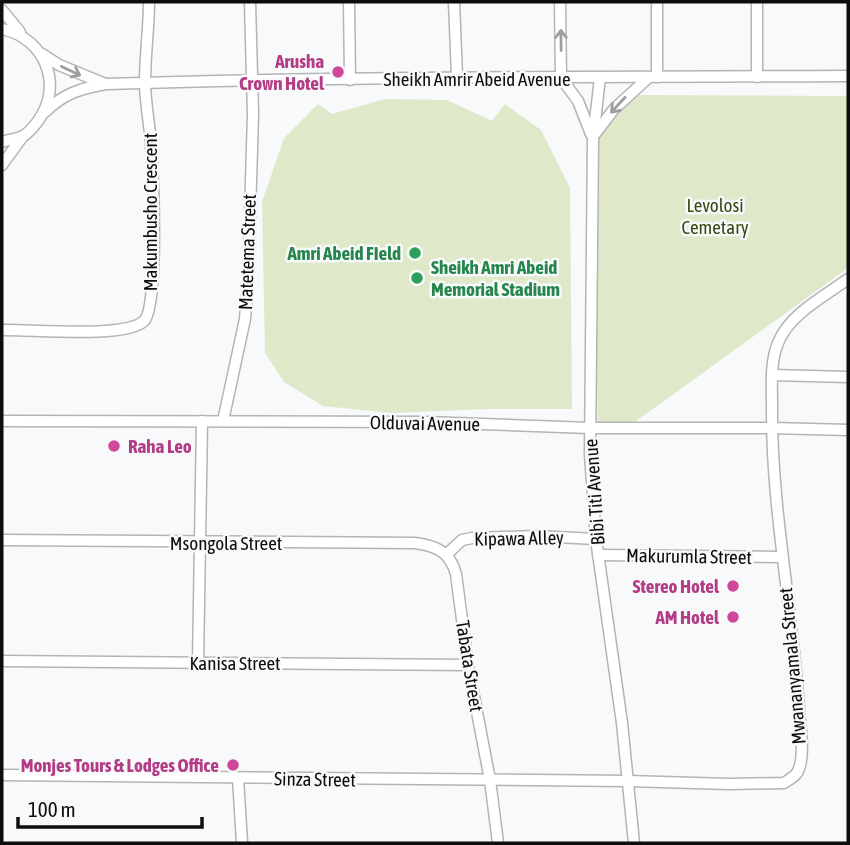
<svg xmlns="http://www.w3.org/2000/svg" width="850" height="845" font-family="'Asap Condensed',sans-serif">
<rect width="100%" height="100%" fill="#f8f9fb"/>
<!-- green -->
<g fill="#dfe9ca">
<path d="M 638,95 L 848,96 L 848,268 L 621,432 L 598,432 L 592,139 Z"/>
<path d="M 385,99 L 447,100 L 492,121 L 505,104 L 541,130 L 570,188 L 572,409 L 488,409 L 391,413 L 323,406 L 284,382 L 265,353 L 262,202 L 284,138 L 318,104 L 332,114 Z"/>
</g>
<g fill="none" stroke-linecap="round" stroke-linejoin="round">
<defs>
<g id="minor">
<path d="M 349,2 L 350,80"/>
<path d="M 454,2 L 457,76"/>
<path d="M 560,2 L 561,78 L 578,101 L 591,134"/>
<path d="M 657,2 L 657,77"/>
<path d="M 757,2 L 757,77"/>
<path d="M 2,10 L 20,32"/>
<path d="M 2,29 C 45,38 64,85 38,121 C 34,126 29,133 23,136 C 17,139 8,140 2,142"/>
<path d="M 42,54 L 59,65 L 103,83"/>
<path d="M 600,78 L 593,138 L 590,454 L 596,539 L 622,723 L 634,843"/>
<path d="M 45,112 C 63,94 81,88 106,84 C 353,76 601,77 848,76"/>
<path d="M 595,134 L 614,109 L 648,78"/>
<path d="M 2,165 L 23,136"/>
<path d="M 2,330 C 30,329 125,339 144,321 C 159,307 153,172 151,146 C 150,125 145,103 145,82 C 145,55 149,28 149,2"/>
<path d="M 772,375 L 848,377"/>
<path d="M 2,421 L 428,422 L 590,428 L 772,428 L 848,430"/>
<path d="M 223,421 L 245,319 L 248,283 L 253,114 L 250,2"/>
<path d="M 2,540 L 415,543 C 437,546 450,552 456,574 L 468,665 L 490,780 L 498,843"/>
<path d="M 447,554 L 462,540 L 472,538 L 537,536 L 596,539"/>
<path d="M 598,555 L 781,557"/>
<path d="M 2,661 L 468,665"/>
<path d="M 198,663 L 202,421"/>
<path d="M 2,775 L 628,781 L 729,784 L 784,783 C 789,780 794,777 797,773 C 806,758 800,726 799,709 C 793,608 771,508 772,406 C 772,386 770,362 778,343 C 789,314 825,296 848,279"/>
<path d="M 238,778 L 242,843"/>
</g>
</defs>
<!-- minor casing -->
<use href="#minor" stroke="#b2b4b6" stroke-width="13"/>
<!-- minor -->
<use href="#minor" stroke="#fff" stroke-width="10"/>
</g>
<!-- one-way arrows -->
<defs><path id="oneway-shaft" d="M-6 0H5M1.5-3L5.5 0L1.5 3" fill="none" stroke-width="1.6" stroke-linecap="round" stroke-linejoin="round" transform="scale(1.75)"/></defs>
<g stroke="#9e9e9f">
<use href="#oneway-shaft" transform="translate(561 40) rotate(-91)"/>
<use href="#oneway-shaft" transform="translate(71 71) rotate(25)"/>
<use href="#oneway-shaft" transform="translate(618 105) rotate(133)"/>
</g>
<!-- markers -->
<g fill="#d1479c" stroke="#f8f9fb" stroke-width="2.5">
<circle cx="338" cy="72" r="7"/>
<circle cx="114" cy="446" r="7"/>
<circle cx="733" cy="586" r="7"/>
<circle cx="733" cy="617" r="7"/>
<circle cx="233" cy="765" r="7"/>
</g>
<g fill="#2e9e5b" stroke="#f8f9fb" stroke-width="2.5">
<circle cx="415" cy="253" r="7"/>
<circle cx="417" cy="278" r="7"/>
</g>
<g text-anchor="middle" stroke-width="5" stroke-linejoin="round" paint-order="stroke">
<!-- hotel labels -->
<g font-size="19" font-weight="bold" fill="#b23c85" stroke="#f8f9fb" text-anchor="end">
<text x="324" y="68">Arusha<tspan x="324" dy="22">Crown Hotel</tspan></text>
<text x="128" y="453" text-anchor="start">Raha Leo</text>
<text x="719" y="593">Stereo Hotel</text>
<text x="719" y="624">AM Hotel</text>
<text x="219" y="772">Monjes Tours &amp; Lodges Office</text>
</g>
<!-- street labels -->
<g font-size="19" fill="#0d0d0e" stroke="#f8f9fb">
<text x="477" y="86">Sheikh Amrir Abeid Avenue</text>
<text transform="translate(150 212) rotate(-90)" y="7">Makumbusho Crescent</text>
<text transform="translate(247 252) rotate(-88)" y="7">Matetema Street</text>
<text transform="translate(425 423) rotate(1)" y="7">Olduvai Avenue</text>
<text transform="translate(594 492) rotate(-94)" y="7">Bibi Titi Avenue</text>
<text transform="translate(519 538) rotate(-1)" y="7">Kipawa Alley</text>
<text x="226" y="550">Msongola Street</text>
<text transform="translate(689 556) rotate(1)" y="7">Makurumla Street</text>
<text x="235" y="670">Kanisa Street</text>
<text transform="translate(470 666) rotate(81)" y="7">Tabata Street</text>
<text transform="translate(792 666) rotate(-95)" y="7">Mwananyamala Street</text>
<text transform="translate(315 779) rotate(1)" y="7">Sinza Street</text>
</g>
<!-- park labels -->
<g font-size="19" fill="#3a4710" stroke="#f8f9fb">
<text x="715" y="212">Levolosi<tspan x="715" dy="22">Cemetary</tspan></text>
</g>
<!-- leisure labels -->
<g font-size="19" font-weight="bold" fill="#27864d" stroke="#f8f9fb" text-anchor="end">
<text x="401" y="260">Amri Abeid FIeld</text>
<text x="431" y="274" text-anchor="start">Sheikh Amri Abeid<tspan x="431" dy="22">Memorial Stadium</tspan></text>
</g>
</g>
<!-- border -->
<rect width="850" height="845" fill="none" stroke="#0d0d0e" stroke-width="7"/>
<!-- scale -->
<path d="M18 817v10h184v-10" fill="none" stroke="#0d0d0e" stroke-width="3.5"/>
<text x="28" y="817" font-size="21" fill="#0d0d0e" stroke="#f8f9fb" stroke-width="5" paint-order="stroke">100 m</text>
</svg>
